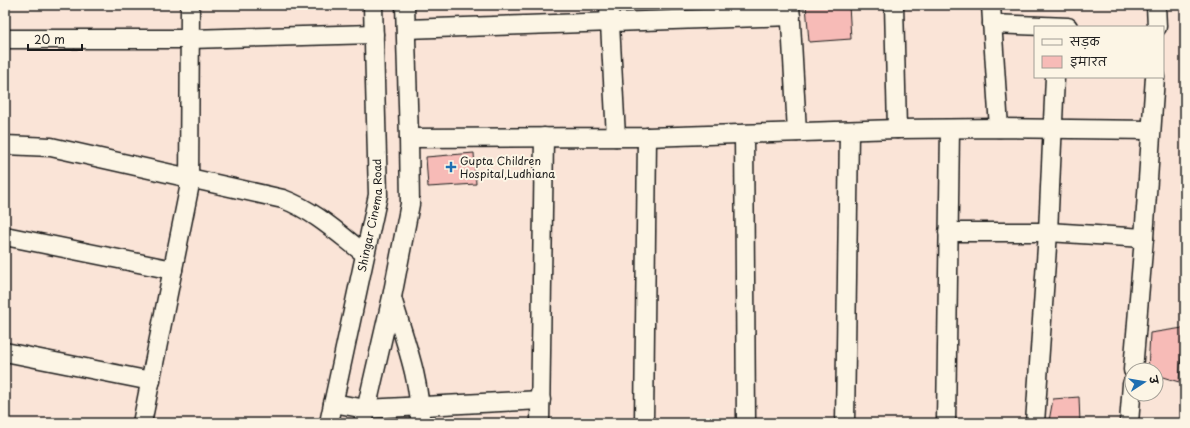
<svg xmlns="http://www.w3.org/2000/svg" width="1190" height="428" font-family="'Playpen Sans','Playpen Sans Deva',sans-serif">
<rect width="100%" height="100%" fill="#fae4d7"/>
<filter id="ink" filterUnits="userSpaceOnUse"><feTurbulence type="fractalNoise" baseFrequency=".025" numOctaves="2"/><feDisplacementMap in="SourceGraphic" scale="8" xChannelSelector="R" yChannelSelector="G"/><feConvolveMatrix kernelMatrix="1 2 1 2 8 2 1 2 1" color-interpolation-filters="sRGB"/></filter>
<g filter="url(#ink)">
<!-- building -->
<g fill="#f7bbb7" stroke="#1c1c1c">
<path d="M 806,5 L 849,5 L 851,39 L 809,42 Z"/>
<path d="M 474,153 L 476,184 L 428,187 L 426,157 Z"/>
<path d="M 1183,328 L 1179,382 L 1156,375 L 1156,370 L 1148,370 L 1150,333 Z"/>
<path d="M 1079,397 L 1080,423 L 1049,421 L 1053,399 Z"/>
</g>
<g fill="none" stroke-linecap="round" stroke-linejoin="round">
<defs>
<g id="minor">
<path d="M 609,5 L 616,137"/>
<path d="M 790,5 L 797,132"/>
<path d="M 894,5 L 897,129"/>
<path d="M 991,5 L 999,128"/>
<path d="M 1156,5 L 1157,27"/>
<path d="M 992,24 L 1068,27"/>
<path d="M 406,29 L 791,16"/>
<path d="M 5,39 L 190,39 L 374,34"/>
<path d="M 744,134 L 746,423"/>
<path d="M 409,138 L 647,137 L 897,129 L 999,128 L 1151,130"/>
<path d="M 5,145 L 51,147 L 283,199 C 315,211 339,234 365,254"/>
<path d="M 948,232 L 1048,232 L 1144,238"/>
<path d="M 5,236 L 173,270"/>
<path d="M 392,298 C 404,339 421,380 420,423"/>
<path d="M 5,352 L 151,381"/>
<path d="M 1133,370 L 1144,238 L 1155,77"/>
<path d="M 333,403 L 366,409 L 541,400"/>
<path d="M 142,423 L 189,189 L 190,5"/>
<path id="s1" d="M 329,423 L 378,195 L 373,5"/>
<path d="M 363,423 L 392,297 L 410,204 L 409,138 L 405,5"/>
<path d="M 540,423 L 544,137"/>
<path d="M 644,423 L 647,137"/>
<path d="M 845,423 L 849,131"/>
<path d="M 946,423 L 950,129"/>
<path d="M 1035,423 L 1048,232 L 1055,77"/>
<path d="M 1129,423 L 1132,384"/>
</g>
</defs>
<!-- minor casing -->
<use href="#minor" stroke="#1c1c1c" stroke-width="21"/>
<!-- minor -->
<use href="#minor" stroke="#fcf5e5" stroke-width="18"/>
</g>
</g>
<!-- markers -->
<path fill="#1f6fb2" stroke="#fcf5e5" stroke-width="1.5" d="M449 161h4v4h4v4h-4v4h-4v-4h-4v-4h4z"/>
<g text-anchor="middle" stroke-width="4" stroke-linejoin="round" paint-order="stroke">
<!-- poi labels -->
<g font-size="11" fill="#1c1c1c" stroke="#fcf5e5" text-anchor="start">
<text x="460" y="165">Gupta Children<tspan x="460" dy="13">Hospital,Ludhiana</tspan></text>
</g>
<!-- street labels -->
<g font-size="11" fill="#1c1c1c" stroke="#fcf5e5">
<text dy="4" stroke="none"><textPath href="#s1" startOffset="212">Shingar Cinema Road</textPath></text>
</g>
</g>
<!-- margin -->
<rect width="1190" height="428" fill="none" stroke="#fcf5e5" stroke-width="20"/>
<rect x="10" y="10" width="1170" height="408" fill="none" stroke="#1c1c1c" stroke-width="1.5" filter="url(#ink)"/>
<!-- legend -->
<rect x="1034" y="26" width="130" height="52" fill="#fcf5e5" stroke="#a29e95"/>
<rect x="1042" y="39" width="20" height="6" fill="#fcf5e5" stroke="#a29e95"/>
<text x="1070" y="46" font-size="12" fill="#1c1c1c">सड़क</text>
<rect x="1042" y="56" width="20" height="12" fill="#f7bbb7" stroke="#a29e95"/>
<text x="1070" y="66" font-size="12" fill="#1c1c1c">इमारत</text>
<!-- north arrow -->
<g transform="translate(1144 382) rotate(78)"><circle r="19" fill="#fcf5e5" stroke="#a29e95"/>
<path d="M0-3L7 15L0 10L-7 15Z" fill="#1f6fb2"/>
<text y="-6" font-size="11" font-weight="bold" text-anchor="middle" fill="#1c1c1c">उ</text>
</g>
<!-- scale -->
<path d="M28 44v6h54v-6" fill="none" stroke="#1c1c1c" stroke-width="2"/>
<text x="34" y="44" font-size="12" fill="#1c1c1c" stroke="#fcf5e5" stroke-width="3" paint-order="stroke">20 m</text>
</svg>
